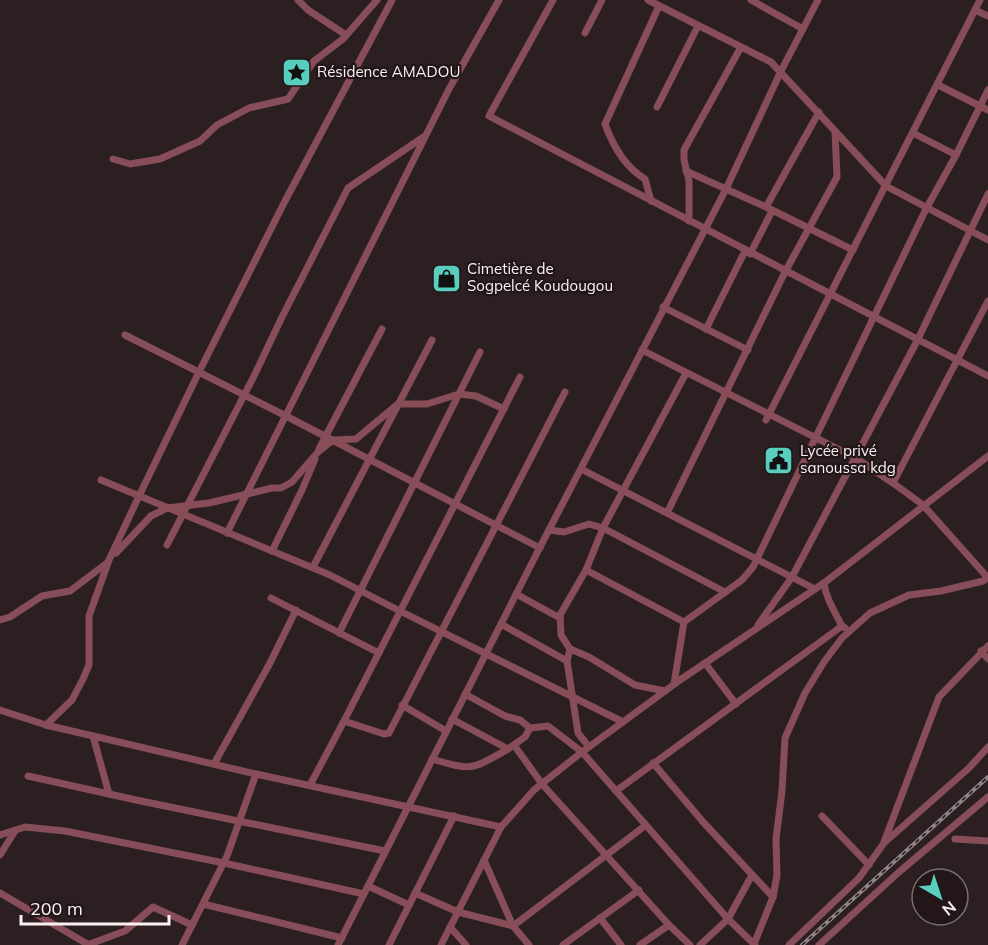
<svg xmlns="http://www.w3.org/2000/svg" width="988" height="945" font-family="Mulish,sans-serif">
<rect width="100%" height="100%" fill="#2c1f21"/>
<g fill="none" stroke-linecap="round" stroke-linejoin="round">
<!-- minor -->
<g stroke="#874d59" stroke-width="7">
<path d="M 298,0 L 308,10 L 346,35"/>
<path d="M 553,0 L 489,116 L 988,376"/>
<path d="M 648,0 L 771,62 L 886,186 L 988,240"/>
<path d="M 751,0 L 803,29"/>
<path d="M 975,10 L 988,16"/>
<path d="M 585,33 L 602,0"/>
<path d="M 938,85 L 988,110"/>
<path d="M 657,107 L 698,26"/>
<path d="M 913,133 L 956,155"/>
<path d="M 113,159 L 130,164 L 160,159 L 200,141 L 217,125 L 249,108 L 288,99 L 314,61 L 343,39 L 377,0"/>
<path d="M 686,171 L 766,207 L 853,250"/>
<path d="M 651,201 L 645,179 C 625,167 613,146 605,124 L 659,6"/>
<path d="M 766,207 L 819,112"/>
<path d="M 689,221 L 689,181 L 684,160 L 684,150 L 741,47"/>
<path d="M 750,254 L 772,211"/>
<path d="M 663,307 L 748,350"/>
<path d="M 706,329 L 745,251"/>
<path d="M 125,335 L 286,416 L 540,548"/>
<path d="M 642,350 L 854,457 L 893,483 L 923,505 L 988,578 L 983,581 L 941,591 L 909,595 L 870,613 L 842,638 L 824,662 L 805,693 L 785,738 L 782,791 L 776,839 L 777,875 L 773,897 L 754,944"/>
<path d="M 766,420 L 980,0"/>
<path d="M 319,449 L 382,329"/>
<path d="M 581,469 L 813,588"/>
<path d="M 101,480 L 330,575 L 394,608 L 623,722"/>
<path d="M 893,483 L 988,301"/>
<path d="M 667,513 L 785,272 L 837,177 L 835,131"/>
<path d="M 549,530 L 564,532 L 589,524 L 603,528 L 725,592"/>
<path d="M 227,533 L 449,89 L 499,0"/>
<path d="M 167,545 L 255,374 L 282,317 L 348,188 L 425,136"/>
<path d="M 272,551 L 302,490 L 315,459"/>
<path d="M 116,553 L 151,516 L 167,508 L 209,503 L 272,488 L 281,488 L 292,482 L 318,452 L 333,440 L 356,439 L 398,404 L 427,404 L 459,394 L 476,396 L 504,409"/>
<path d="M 313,567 L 432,340"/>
<path d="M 586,570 L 684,622 L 742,580 L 753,567 L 926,209 L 956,155 L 988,90"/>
<path d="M 824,583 C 826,599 835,612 842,626 L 845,628"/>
<path d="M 516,594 L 560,618"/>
<path d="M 271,598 L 379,653"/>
<path d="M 0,620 L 10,617 L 42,596 L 70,591 L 107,563"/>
<path d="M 501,624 L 567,661"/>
<path d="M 758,625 L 792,577 L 917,341 L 988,194"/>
<path d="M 339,633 L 480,352"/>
<path d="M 570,649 L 567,661 L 578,733 L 589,747"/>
<path d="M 981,651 L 988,659"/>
<path d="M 705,663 L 736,704"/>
<path d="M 674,684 L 684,622"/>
<path d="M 665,691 L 635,685 L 589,657 L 570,649 L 561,635 L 560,615 L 586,570 L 603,528 L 686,373"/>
<path d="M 465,694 L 505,716 L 520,720 L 530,728 L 548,726 L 582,752 L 728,919 L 755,945"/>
<path d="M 402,705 L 446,731"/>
<path d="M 0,710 L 46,725 L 256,774"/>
<path d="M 452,719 L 508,749 L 525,737 L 530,728"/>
<path d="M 344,721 L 520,377"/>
<path d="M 46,725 L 72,700 L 83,679 L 89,665 L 89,616 L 109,560 L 139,496 L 199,372 L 285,201 L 392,0"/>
<path d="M 93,736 L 109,794"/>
<path d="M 514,745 L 542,784 L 669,925"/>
<path d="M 432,759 C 473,771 471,770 508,749"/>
<path d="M 653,763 L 704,823 L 773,897"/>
<path d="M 214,764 L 270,663 L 296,610"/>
<path d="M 28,776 L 136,800 L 385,851"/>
<path d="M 310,785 L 344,721 L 384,734 L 389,733 L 565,392"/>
<path d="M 616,791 L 842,626"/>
<path d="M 822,816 L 869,865"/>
<path d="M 0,835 L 25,827 L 65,831 L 224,863 L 364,894"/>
<path d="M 955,839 L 988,841"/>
<path d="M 884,842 L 939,697 L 988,646"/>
<path d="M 0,855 L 15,831"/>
<path d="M 484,860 L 513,926 L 529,945"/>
<path d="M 368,886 L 409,905"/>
<path d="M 0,893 L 89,945"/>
<path d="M 415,893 L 458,912 L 513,926 L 646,825"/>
<path d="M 203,904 L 342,938"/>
<path d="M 600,918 L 621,945"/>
<path d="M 450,927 L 466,945"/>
<path d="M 87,945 L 125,931 L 153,907 L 192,925"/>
<path d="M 182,945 L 227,856 L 256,774 L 501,827 L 534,790 L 582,752 L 680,680 L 824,583 L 988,456"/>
<path d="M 338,945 L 537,553 L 726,189 L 781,71 L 818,0"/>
<path d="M 389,945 L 454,816"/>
<path d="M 441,945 L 501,827"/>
<path d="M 563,945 L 639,890"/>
<path d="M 640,945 L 669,925 L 690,945"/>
<path d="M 700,945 L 728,919 L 752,875"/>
<path d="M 789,945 L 859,878 L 884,843 L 969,768 L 988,747"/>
<path d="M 819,945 L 899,872 L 988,797"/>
</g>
<defs>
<path id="rail" d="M 802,945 L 988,777"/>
</defs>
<!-- rail casing -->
<use href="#rail" stroke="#8f8486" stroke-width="4"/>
<!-- rail -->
<use href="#rail" stroke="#221618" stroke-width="1.5" stroke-dasharray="4.5" stroke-linecap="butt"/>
</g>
<!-- icons -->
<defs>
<symbol id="sight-square" viewBox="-11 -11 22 22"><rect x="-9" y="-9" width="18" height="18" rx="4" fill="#58cebf" stroke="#221618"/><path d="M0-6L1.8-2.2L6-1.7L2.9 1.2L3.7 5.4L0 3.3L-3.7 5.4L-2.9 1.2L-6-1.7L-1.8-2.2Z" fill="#111"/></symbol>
<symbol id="shop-square" viewBox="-11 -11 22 22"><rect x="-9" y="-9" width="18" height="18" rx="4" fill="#58cebf" stroke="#221618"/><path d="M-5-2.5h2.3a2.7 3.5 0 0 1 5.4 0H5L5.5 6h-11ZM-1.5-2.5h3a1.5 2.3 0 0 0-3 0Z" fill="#111"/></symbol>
<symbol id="civic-square" viewBox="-11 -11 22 22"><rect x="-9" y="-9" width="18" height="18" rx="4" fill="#58cebf" stroke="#221618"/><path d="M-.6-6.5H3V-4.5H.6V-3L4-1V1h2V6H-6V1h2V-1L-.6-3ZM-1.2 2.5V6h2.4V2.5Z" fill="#111"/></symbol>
</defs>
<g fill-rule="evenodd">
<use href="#sight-square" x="280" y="56" width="33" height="33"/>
<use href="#shop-square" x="430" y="262" width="33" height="33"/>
<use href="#civic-square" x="762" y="444" width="33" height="33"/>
</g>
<g text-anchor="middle" stroke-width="4.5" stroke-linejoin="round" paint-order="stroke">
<!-- poi labels -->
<g font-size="15" fill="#fbf1f3" stroke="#221618" text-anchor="start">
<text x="317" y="77">Résidence AMADOU</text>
<text x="467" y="274">Cimetière de<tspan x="467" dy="17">Sogpelcé Koudougou</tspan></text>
<text x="800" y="456">Lycée privé<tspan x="800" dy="17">sanoussa kdg</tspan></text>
</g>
</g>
<!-- north arrow -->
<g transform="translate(940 897) rotate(141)"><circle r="28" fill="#221618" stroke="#796e70" stroke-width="1.5"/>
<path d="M0-4.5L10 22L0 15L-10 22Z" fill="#58cebf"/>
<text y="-9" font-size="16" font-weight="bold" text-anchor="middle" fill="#fbf1f3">N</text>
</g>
<!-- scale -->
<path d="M21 915v9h148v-9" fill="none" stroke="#fbf1f3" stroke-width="3"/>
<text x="30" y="915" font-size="18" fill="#fbf1f3" stroke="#221618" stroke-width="4.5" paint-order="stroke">200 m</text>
</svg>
